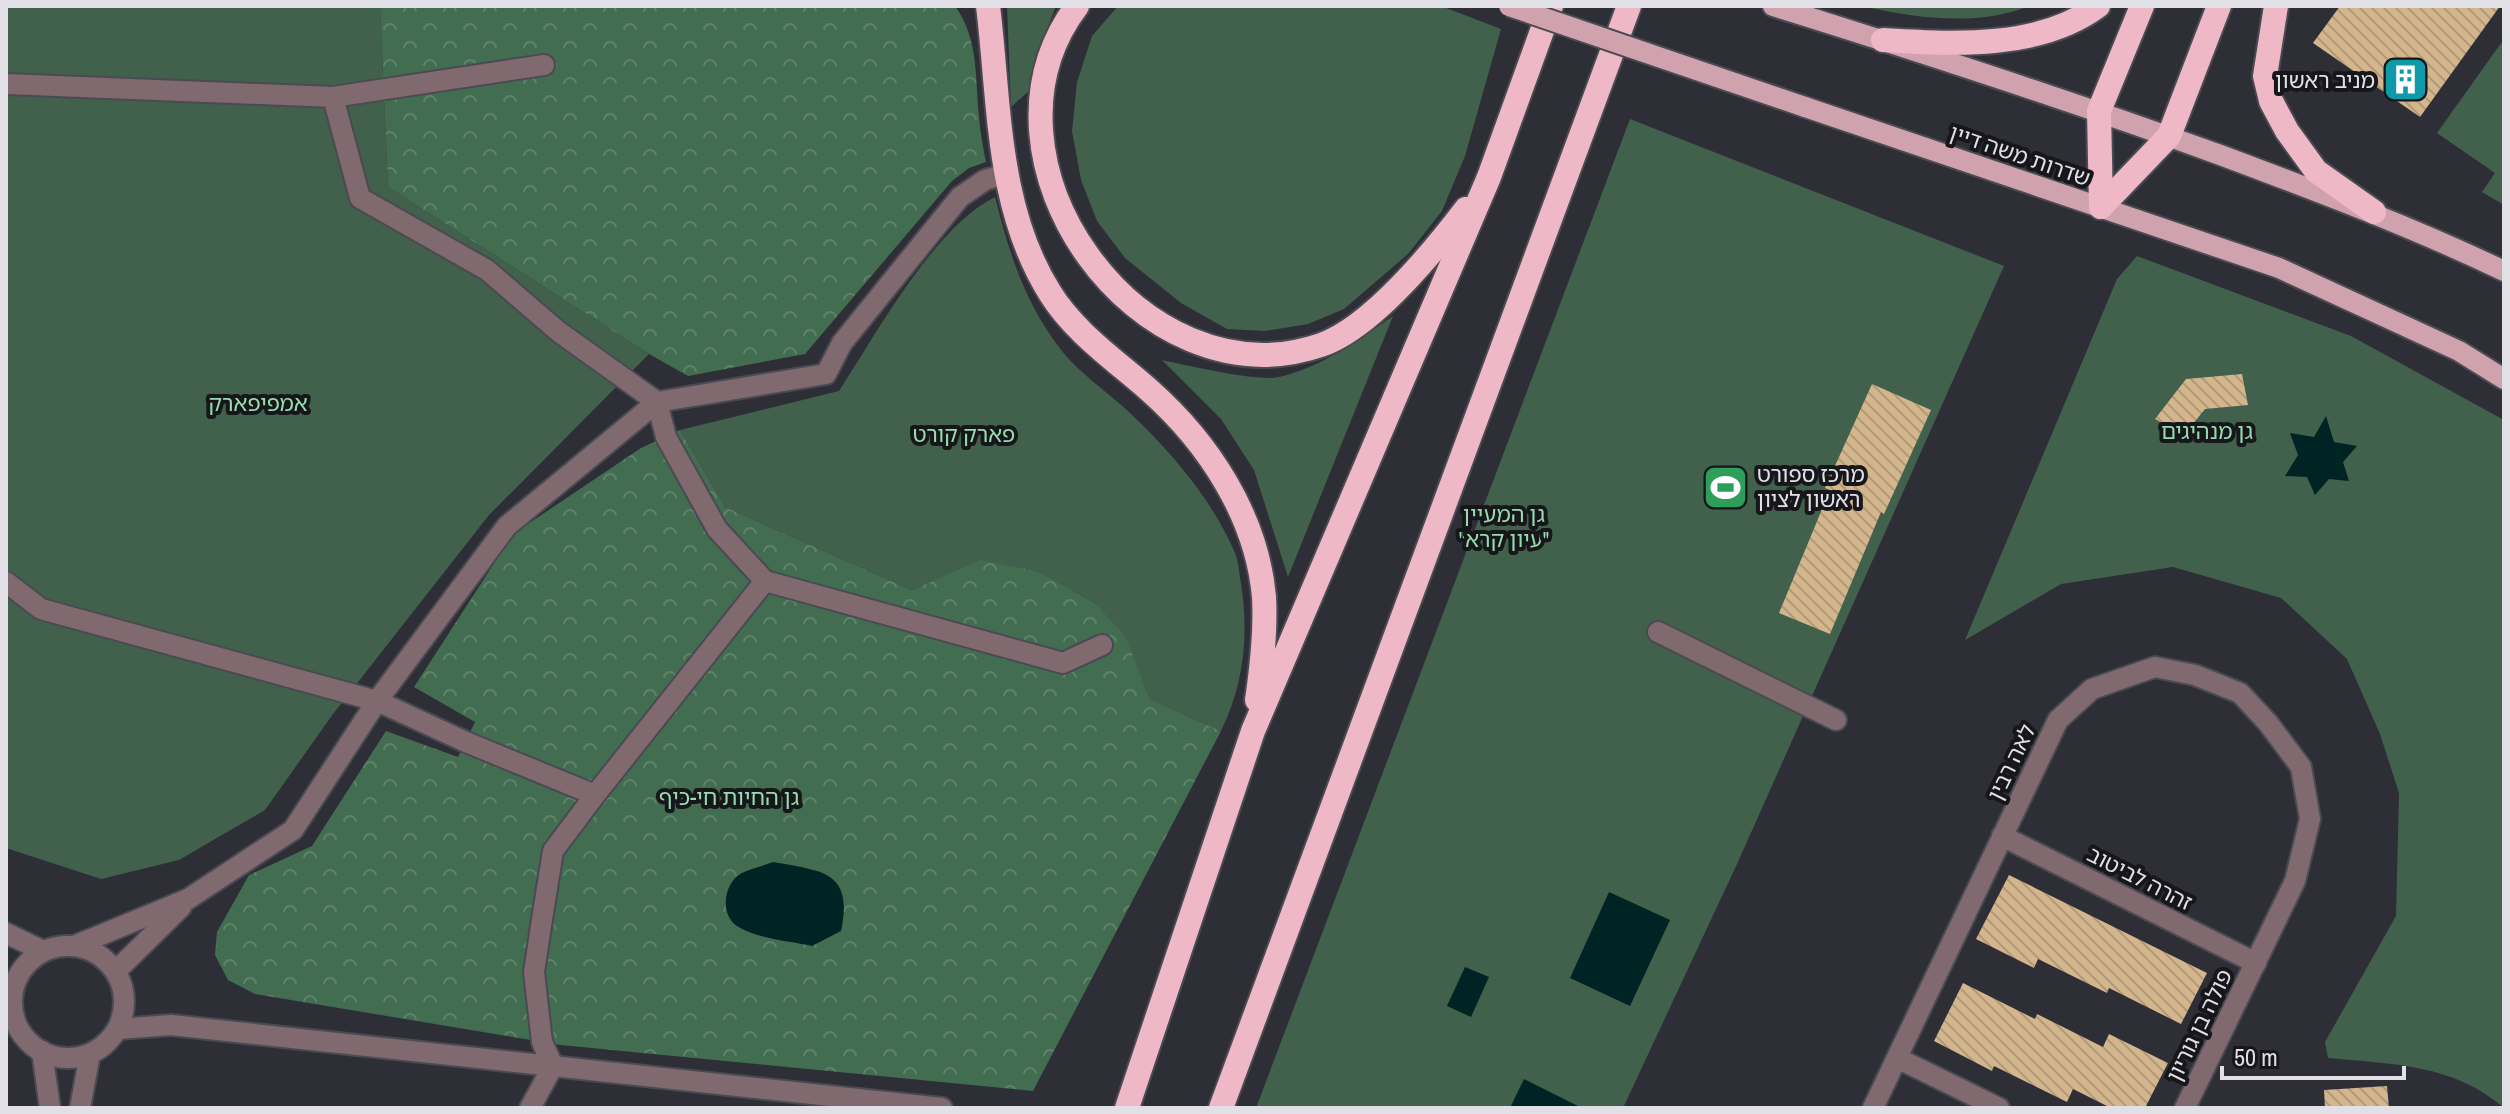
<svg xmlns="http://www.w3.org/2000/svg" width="2510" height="1114" font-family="'Archivo Narrow','Noto Sans Hebrew',sans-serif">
<defs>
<pattern id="forest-crowns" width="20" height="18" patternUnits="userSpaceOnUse" patternTransform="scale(2)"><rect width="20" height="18" fill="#436d51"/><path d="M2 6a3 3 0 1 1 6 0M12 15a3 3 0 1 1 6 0" fill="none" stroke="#5e826a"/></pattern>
<pattern id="building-back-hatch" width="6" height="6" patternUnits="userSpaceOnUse" patternTransform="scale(2)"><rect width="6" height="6" fill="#d4b68c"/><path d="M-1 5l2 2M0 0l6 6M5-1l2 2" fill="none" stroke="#b0997a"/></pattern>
</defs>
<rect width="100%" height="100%" fill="#2e2e37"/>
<!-- green -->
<g fill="#41614c">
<path d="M 6,6 L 380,7 L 388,187 L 649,354 L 489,515 L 333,714 L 265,810 L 179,860 L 101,879 L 6,848 Z"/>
<path d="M 1007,6 L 1056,6 L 1041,44 L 1030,90 L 1011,107 Z"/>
<path d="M 1118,6 L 1441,6 L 1501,29 L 1465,156 L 1442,211 L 1408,254 L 1344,309 L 1308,324 L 1265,331 L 1227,329 L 1181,303 L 1125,258 L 1097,221 L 1081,180 L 1072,131 L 1077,82 L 1092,36 Z"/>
<path d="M 1862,6 L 2029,6 C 1978,27 1914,18 1862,6 Z"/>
<path d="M 2504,39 L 2504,205 L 2482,192 L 2495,173 L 2437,133 Z"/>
<path d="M 1630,119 L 2004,266 L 1737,864 L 1623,1108 L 1256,1108 Z"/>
<path d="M 995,197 C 1009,252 1024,301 1059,347 C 1076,371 1108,392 1130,413 C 1172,453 1212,499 1235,553 C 1239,562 1239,574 1241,583 C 1249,635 1244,684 1221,731 L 1150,699 L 1124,636 L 1095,603 L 1040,572 L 981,561 L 912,590 L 725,507 L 680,430 L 839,391 C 877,333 934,227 995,197 Z"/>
<path d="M 2137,256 L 2351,336 L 2504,420 L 2504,1108 C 2454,1064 2391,1064 2328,1058 L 2325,1042 L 2396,916 L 2399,793 L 2380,734 L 2347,659 L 2281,598 L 2173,567 L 2061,584 L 1965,640 L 2117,279 Z"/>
<path d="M 1393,316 L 1288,577 L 1254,470 L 1221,419 L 1162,360 C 1185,365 1258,382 1279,377 C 1322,367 1357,341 1393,316 Z"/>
</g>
<!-- forest -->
<g fill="url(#forest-crowns)">
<path d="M 398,6 L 955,6 C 979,39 975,78 979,117 C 980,132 983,147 986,162 L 969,168 L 952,181 L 805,354 L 688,376 L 649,354 L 388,187 L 380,7 Z"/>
<path d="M 680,430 L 725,507 L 912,590 L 981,560 L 1040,572 L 1095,603 L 1125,636 L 1150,699 L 1221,731 L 1033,1091 L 561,1045 L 255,994 L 228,980 L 215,955 L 217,932 L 249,875 L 312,846 L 386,731 L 458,757 L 475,722 L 414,687 L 513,534 L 641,448 Z"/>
</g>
<!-- water -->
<g fill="#002324">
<path d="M 2326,416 L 2334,442 L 2357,446 L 2343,462 L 2349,481 L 2329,479 L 2315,495 L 2307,477 L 2285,476 L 2298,455 L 2290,433 L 2314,437 Z"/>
<path d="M 773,862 C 821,871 854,870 841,931 L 812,946 C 789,941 757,939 737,926 C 719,914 724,882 742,873 C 752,868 763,866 773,862 Z"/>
<path d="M 1609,892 L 1670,920 L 1630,1006 L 1570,978 Z"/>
<path d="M 1465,967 L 1489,977 L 1471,1017 L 1447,1006 Z"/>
<path d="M 1524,1079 L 1582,1108 L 1510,1108 Z"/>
</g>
<!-- building -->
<g fill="url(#building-back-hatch)">
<path d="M 2340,6 L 2500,6 L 2420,117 L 2313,43 Z"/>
<path d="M 2242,374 L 2248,405 L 2205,409 L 2184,435 L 2155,419 L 2186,379 Z"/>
<path d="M 1872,384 L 1931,410 L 1884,514 L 1881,512 L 1830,634 L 1779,613 L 1830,490 L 1825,488 Z"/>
<path d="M 2009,875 L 2207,973 L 2181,1024 L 2109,988 L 2107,993 L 2038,959 L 2034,968 L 1976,939 Z"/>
<path d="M 1963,983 L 2035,1019 L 2037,1014 L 2103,1047 L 2109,1034 L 2168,1063 L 2145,1108 L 2111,1108 L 2073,1089 L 2067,1102 L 1994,1066 L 1992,1071 L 1934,1041 Z"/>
<path d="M 2387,1086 L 2389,1108 L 2325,1108 L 2324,1090 Z"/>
</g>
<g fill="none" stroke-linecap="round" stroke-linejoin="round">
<defs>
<g id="minor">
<path d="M 6,84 L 333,97 L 544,65"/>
<path d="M 333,97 L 360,198 L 487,270 L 559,332 L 657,402 L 666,437 L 717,529 L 765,581 L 1063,663 L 1102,645"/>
<path d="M 6,582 L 41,609 L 377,701 L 466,742 L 595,795 L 765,581"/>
<path d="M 1658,632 L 1836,720"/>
<path d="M 2002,836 L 2256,963"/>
<path d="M 6,933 L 43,951"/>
<circle cx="68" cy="1002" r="56"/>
<path d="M 74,946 L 188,899 L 293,830 L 377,701 L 507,526 L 657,402 L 826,374 L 842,343 L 960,197 L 985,180 L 1005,174"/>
<path d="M 116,971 L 181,907"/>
<path d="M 118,1029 L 171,1025 L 942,1108"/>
<path d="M 42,1051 L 50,1108"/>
<path d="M 1897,1058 L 1999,1108"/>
<path d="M 80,1108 L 90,1054"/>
<path d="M 530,1108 L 553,1066 L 542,1042 L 534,972 L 543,913 L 553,851 L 595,795"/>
<path d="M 1873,1108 L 2058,720 L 2092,689 L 2155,667 L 2195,675 L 2240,693 L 2268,723 L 2301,767 L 2310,819 L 2295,881 L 2185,1108"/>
</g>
<g id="major">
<path d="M 1773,6 C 1924,53 2074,102 2223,156 C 2319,192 2412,227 2504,271"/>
<path d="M 1805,107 L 2279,268 L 2459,351 L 2504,379"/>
</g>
<g id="highway">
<path d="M 988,6 C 1000,103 996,207 1050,293 C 1074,332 1115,360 1149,390 C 1209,443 1257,517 1264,597 C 1266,632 1262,666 1257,700"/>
<path d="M 1077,6 C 962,158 1140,407 1321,345 C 1371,328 1434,251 1466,209"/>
<path d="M 2276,6 L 2265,76 L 2271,101 L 2287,131 L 2316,171 L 2374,212"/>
<path d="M 1883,40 C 1952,44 2039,50 2098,6"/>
<path d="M 2101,207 L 2169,136 L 2219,6"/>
<path d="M 2101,207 L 2099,111 L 2142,6"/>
<path d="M 1127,1108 L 1253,731 L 1489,177 L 1551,6"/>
<path d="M 1221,1108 L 1629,6"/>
</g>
</defs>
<!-- minor casing -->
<use href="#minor" stroke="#4a4a53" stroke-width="24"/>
<!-- major casing -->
<use href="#major" stroke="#4a4a53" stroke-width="24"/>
<!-- highway casing -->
<use href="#highway" stroke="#4a4a53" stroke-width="28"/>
<!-- minor -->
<use href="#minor" stroke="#80696f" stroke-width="20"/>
<!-- major -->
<use href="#major" stroke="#d0a2ad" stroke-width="20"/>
<!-- highway -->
<use href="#highway" stroke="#efb8c6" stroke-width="24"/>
<defs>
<path id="major-bridge" d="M 1509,6 L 1805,107"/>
</defs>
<!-- major-bridge casing -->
<use href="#major-bridge" stroke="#4a4a53" stroke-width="24" stroke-linecap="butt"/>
<!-- major-bridge -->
<use href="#major-bridge" stroke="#d0a2ad" stroke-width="20"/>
</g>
<!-- icons -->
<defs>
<symbol id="building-square" viewBox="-11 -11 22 22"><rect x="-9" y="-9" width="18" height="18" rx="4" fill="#0f9aa8" stroke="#17171b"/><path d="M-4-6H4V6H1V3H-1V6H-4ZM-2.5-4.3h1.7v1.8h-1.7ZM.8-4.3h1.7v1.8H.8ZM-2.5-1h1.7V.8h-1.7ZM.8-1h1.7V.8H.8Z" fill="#fff"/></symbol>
<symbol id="stadium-square" viewBox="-11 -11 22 22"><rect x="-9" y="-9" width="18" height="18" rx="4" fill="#2e9e5b" stroke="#17171b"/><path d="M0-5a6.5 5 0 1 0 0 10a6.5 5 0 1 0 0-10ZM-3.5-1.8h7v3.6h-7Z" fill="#fff"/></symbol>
</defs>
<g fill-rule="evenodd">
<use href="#building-square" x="2380" y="54" width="51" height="51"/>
<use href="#stadium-square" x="1700" y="462" width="51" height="51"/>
</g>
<g text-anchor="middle" stroke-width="8" stroke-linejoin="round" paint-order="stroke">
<!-- poi labels -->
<g font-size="22" fill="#e0e0e6" stroke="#17171b" text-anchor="end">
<text x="2375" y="88">מניב ראשון</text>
<text x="1757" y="482" text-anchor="start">מרכז ספורט<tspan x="1757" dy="25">ראשון לציון</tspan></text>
</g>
<!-- street labels -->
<g font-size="22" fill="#e0e0e6" stroke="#17171b">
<text transform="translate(2020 155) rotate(19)" y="8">שדרות משה דיין</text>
<text transform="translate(2011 762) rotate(-64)" y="8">לאה רבין</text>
<text transform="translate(2140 878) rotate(27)" y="8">זהרה לביטוב</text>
<text transform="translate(2199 1025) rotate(-64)" y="8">פולה בן גוריון</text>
</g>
<!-- park labels -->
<g font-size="22" fill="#96dcad" stroke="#17171b">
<text x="258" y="411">אמפיפארק</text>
<text x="2207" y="439">גן מנהיגים</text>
<text x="964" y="442">פארק קורט</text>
<text x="1504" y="522">גן המעיין<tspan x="1504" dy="25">"עיון קרא"</tspan></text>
<text x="729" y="805">גן החיות חי-כיף</text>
</g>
</g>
<!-- border -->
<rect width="2510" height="1114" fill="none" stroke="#e0e0e6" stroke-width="16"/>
<!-- scale -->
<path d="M2222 1066v12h182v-12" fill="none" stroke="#e0e0e6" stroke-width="4"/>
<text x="2234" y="1066" font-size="24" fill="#e0e0e6" stroke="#17171b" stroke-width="6" paint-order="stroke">50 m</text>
</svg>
